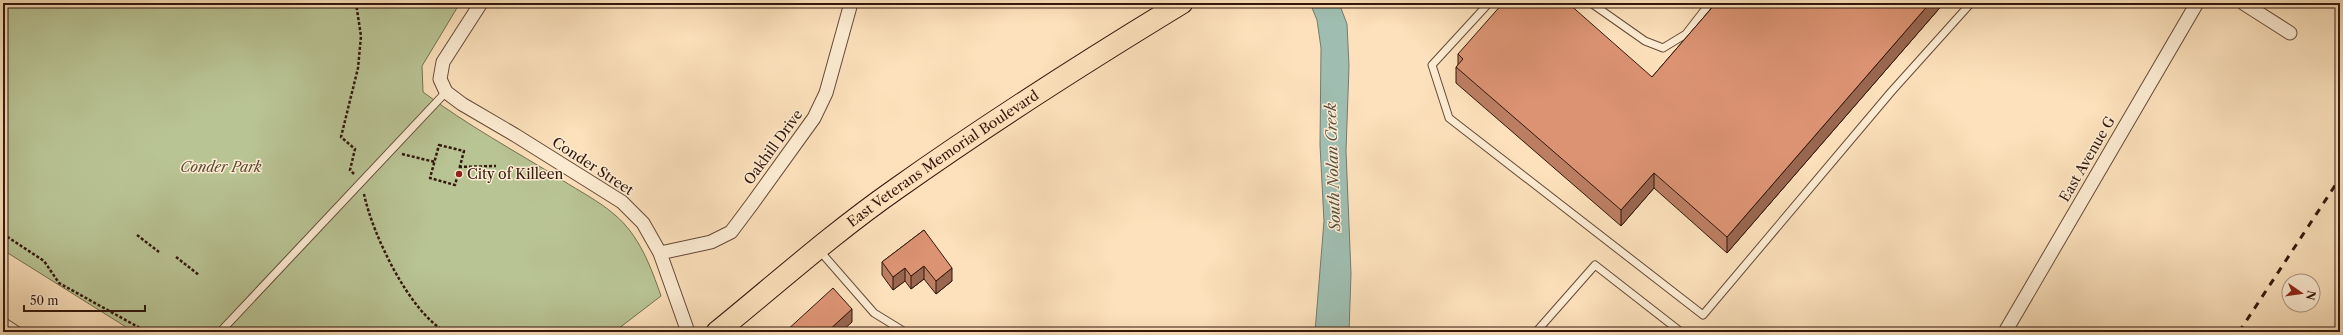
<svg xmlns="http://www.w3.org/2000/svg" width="2343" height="335" font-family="'Libre Caslon Text',serif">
<rect width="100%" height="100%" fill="#fce1bc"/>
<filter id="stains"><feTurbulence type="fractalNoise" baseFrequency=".005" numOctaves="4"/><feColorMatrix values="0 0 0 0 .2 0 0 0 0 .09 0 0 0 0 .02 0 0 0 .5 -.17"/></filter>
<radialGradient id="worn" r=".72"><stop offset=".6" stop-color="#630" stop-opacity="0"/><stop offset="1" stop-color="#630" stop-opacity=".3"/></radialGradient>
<!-- green -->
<path fill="#b9c495" stroke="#766e50" d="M 3,3 L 460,3 L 422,66 L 423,92 C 467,125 515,151 562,180 C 579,191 599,201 615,215 C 639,235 651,267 661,296 L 614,332 L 134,332 L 3,250 Z"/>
<!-- water -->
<path fill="#9fbeb1" stroke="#747b6f" d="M 1310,3 L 1339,3 L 1347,24 L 1349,66 L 1346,151 L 1351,274 L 1349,332 L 1315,332 L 1324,221 L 1320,145 L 1321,48 L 1317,20 Z"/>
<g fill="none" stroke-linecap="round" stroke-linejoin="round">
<defs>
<g id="service">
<path d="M 1489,3 L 1432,65 L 1449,118 L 1703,315 L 1891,92 L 1971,3"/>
<path d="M 1591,3 L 1645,41 L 1663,48 L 1686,34 L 1710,3"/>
<path d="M 819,250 L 874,313 L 905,332"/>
<path d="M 3,321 L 20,332"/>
<path d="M 220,332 L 446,92"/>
<path d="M 1536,332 L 1595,265 L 1681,332"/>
</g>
<g id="minor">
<path d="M 481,3 L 443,62 L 440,79 L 446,92 L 462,104 L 515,135 L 622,202 L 643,223 L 660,253 L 688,332"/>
<path d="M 2243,3 L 2290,33"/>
<path d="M 660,253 L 711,242 L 731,232 L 752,204 L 814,118 L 826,93 L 851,3"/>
<path d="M 2005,332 L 2197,3"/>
</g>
<g id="primary">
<path id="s1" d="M 717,332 C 776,284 833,233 896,189 C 989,123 1085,62 1182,3"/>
</g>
</defs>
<!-- service casing -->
<use href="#service" stroke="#654a37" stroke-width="9"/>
<!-- minor casing -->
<use href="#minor" stroke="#654a37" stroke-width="15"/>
<!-- primary casing -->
<use href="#primary" stroke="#33170b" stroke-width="23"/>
<!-- path -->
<g stroke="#33170b" stroke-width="2.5" stroke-dasharray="3 2" stroke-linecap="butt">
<path d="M 439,145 L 464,151 L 455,185 L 430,178 Z"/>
<path d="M 402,154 L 435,162"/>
<path d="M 459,167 L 496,166"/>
<path d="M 354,174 L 350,170 L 355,149 L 341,137 L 358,68 L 361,36 L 356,3"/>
<path d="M 364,194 C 372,233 409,312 446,332"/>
<path d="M 3,234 L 44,261 L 59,283 L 147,332"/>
<path d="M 137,235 L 159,252"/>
<path d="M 176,257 L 199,275"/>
</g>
<!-- service -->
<use href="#service" stroke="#fdecd3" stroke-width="7"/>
<!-- minor -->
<use href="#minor" stroke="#fdecd3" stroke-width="13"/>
<!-- primary -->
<use href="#primary" stroke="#fce1bc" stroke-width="21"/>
<!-- rail -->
<path stroke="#33170b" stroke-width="3" stroke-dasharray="7 7" stroke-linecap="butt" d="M 2239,332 L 2340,178"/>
</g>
<!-- wall -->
<g fill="#bc7e63" stroke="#33170b">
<path d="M 1716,3 L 1944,3 L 1727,253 L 1654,188 L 1621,226 L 1456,83 L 1456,67 L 1458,65 L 1458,54 L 1652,77 Z"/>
<path d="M 924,230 L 952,281 L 936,294 L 924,279 L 911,289 L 905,281 L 893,290 L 882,275 L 882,262 Z"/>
</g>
<!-- shaded-wall -->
<g fill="#996750" stroke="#33170b">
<path d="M 1930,3 L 1944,3 L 1727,253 L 1727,237 Z"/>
<path d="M 1654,173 L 1654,188 L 1621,226 L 1621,210 Z"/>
<path d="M 924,266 L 924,279 L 911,289 L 911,276 Z"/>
<path d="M 905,268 L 905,281 L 893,290 L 893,277 Z"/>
<path d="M 952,268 L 952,281 L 936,294 L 936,281 Z"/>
<path d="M 852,309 L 852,322 L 841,332 L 827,332 Z"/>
</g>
<!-- building -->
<g fill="#db9373" stroke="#33170b">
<path d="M 1503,3 L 1568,3 L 1652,77 L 1716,3 L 1930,3 L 1727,237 L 1654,173 L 1621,210 L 1456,67 L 1463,59 L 1458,54 Z"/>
<path d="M 924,230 L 952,268 L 936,281 L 924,266 L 911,276 L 905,268 L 893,277 L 882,262 Z"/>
<path d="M 833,288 L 852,309 L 827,332 L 785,332 Z"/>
</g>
<!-- markers -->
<circle fill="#8f2418" stroke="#fdecd3" stroke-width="1.5" cx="459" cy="174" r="4"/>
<g text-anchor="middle" stroke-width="3" stroke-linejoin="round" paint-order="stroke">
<!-- street labels -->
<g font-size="14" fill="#33170b" stroke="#fdecd3">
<text transform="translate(773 147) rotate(-54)" y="5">Oakhill Drive</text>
<text dy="5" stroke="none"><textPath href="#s1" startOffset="285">East Veterans Memorial Boulevard</textPath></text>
<text transform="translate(2087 159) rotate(-60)" y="5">East Avenue G</text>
<text transform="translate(593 166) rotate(33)" y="5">Conder Street</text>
</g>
<!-- park labels -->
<g font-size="14" font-style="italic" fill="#5b4b34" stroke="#fdecd3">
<text x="221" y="172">Conder Park</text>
</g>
<!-- poi labels -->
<g font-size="14" fill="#33170b" stroke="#fdecd3" text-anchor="start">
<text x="467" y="179">City of Killeen</text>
</g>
<!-- water labels -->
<g font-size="15" font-style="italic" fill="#595145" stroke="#fdecd3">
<text transform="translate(1333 167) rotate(-92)" y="5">South Nolan Creek</text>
</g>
</g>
<!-- margin -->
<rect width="2343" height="335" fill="none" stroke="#fce1bc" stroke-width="16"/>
<rect x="4" y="4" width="2335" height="327" fill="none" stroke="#33170b" stroke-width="2"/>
<rect x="8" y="8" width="2327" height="319" fill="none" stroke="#33170b"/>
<!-- north arrow -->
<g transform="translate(2301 293) rotate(103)"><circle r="19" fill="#fdecd3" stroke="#ac9783"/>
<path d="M0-3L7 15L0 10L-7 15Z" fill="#8f2418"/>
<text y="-6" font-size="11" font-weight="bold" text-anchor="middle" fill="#33170b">N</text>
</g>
<!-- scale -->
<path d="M24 305v6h121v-6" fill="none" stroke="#33170b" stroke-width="2"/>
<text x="30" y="305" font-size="12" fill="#33170b" stroke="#fdecd3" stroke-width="3" paint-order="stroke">50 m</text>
<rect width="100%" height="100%" filter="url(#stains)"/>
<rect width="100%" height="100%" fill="url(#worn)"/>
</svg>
